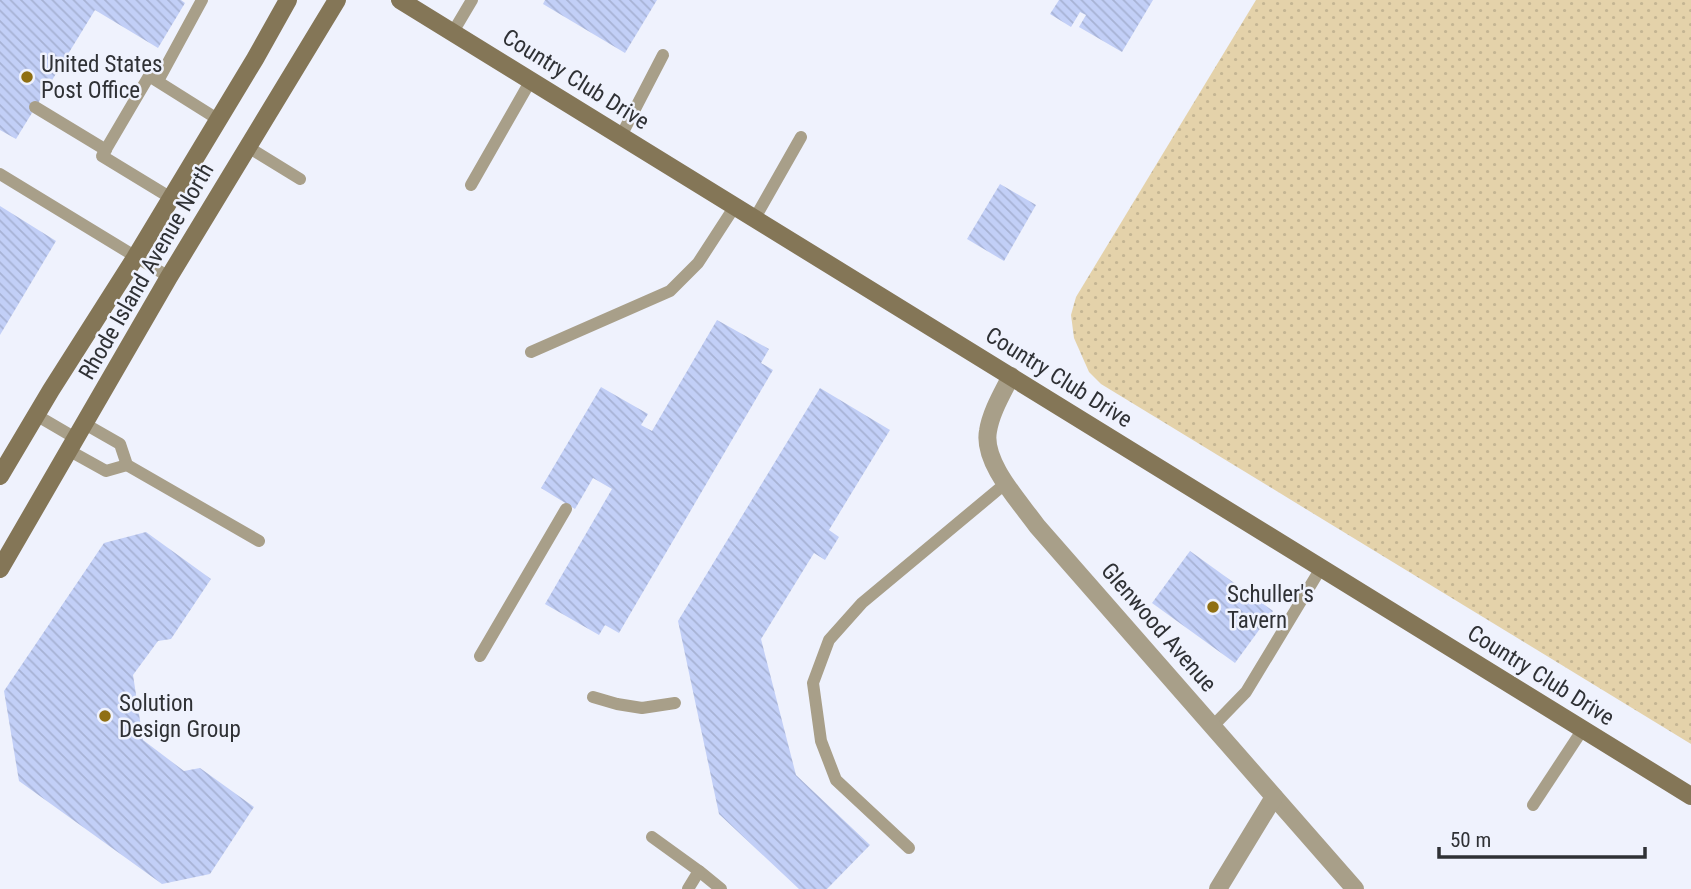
<svg xmlns="http://www.w3.org/2000/svg" width="1691" height="889" font-family="'Roboto Condensed',sans-serif">
<defs>
<pattern id="grass-dots" width="8" height="8" patternUnits="userSpaceOnUse" patternTransform="scale(1.75)"><rect width="8" height="8" fill="#e4d2aa"/><path d="M2 2h.1M6 6h.1" fill="none" stroke="#c4b593" stroke-width="1.8" stroke-linecap="round"/></pattern>
<pattern id="building-back-hatch" width="6" height="6" patternUnits="userSpaceOnUse" patternTransform="scale(1.75)"><rect width="6" height="6" fill="#c2cff7"/><path d="M-1 5l2 2M0 0l6 6M5-1l2 2" fill="none" stroke="#a7b2d4"/></pattern>
</defs>
<rect width="100%" height="100%" fill="#eff2fd"/>
<!-- grass -->
<path fill="url(#grass-dots)" d="M 1256,0 L 1691,0 L 1691,744 L 1101,384 L 1089,372 L 1074,338 L 1071,315 L 1076,297 Z"/>
<!-- building -->
<g fill="url(#building-back-hatch)">
<path d="M 0,0 L 181,0 L 185,3 L 158,48 L 95,10 L 16,139 L 0,130 Z"/>
<path d="M 545,0 L 657,0 L 625,53 L 543,4 Z"/>
<path d="M 1059,0 L 1153,0 L 1122,52 L 1079,27 L 1086,15 L 1080,12 L 1071,27 L 1050,14 Z"/>
<path d="M 1000,184 L 1036,205 L 1004,261 L 967,239 Z"/>
<path d="M 0,206 L 56,241 L 0,335 Z"/>
<path d="M 717,320 L 769,349 L 761,363 L 773,370 L 619,633 L 605,625 L 599,635 L 545,604 L 612,489 L 593,478 L 575,509 L 541,488 L 601,387 L 648,414 L 641,425 L 652,431 Z"/>
<path d="M 820,388 L 890,430 L 829,530 L 839,537 L 825,560 L 814,553 L 761,639 L 796,775 L 870,845 L 827,889 L 799,889 L 719,814 L 678,621 Z"/>
<path d="M 146,532 L 211,579 L 171,639 L 158,641 L 133,675 L 143,740 L 184,771 L 200,768 L 254,807 L 210,874 L 162,884 L 19,781 L 4,691 L 104,543 Z"/>
<path d="M 1190,551 L 1273,611 L 1235,663 L 1152,603 Z"/>
</g>
<g fill="none" stroke-linecap="round" stroke-linejoin="round">
<!-- lane -->
<g stroke="#a89f89" stroke-width="12">
<path d="M 453,32 L 472,0"/>
<path d="M 158,81 L 202,0"/>
<path d="M 35,107 L 106,150"/>
<path d="M 621,136 L 663,55"/>
<path d="M 248,147 L 300,179"/>
<path d="M 0,174 L 169,277"/>
<path d="M 471,185 L 531,80"/>
<path d="M 171,198 L 102,156 L 149,76 L 219,120"/>
<path d="M 755,218 L 801,137"/>
<path d="M 531,352 L 670,291 L 698,263 L 735,206"/>
<path d="M 36,415 L 77,439"/>
<path d="M 85,424 L 120,444 L 127,465 L 259,541"/>
<path d="M 70,451 L 106,471 L 127,465"/>
<path d="M 480,656 L 566,509"/>
<path d="M 593,697 L 617,704 L 642,708 L 675,703"/>
<path d="M 1213,726 L 1246,692 L 1321,568"/>
<path d="M 1533,805 L 1583,729"/>
<path d="M 652,837 L 699,871 L 721,889"/>
<path d="M 909,848 L 836,780 L 821,741 L 813,683 L 829,640 L 862,603 L 1006,483"/>
<path d="M 688,889 L 699,871"/>
</g>
<!-- street -->
<g stroke="#a89f89" stroke-width="18">
<path d="M 1011,376 C 1002,394 991,412 988,431 C 982,462 1020,502 1037,526 L 1355,889"/>
<path d="M 1218,889 L 1274,797"/>
</g>
<!-- secondary -->
<g stroke="#847657" stroke-width="18">
<path d="M 400,0 L 1691,796"/>
<path d="M 0,476 L 51,390 L 135,258 L 255,59 L 288,0"/>
<path d="M 0,569 L 169,277 L 337,0"/>
</g>
</g>
<!-- markers -->
<g fill="#8f6f13" stroke="#eff2fd" stroke-width="2.5">
<circle cx="27" cy="77" r="7"/>
<circle cx="1213" cy="607" r="7"/>
<circle cx="105" cy="716" r="7"/>
</g>
<g text-anchor="middle" stroke-width="5" stroke-linejoin="round" paint-order="stroke">
<!-- poi labels -->
<g font-size="23" fill="#2f3135" stroke="#eff2fd" text-anchor="start">
<text x="41" y="72">United States<tspan x="41" dy="26">Post Office</tspan></text>
<text x="1227" y="602">Schuller's<tspan x="1227" dy="26">Tavern</tspan></text>
<text x="119" y="711">Solution<tspan x="119" dy="26">Design Group</tspan></text>
</g>
<!-- street labels -->
<g font-size="23" fill="#2f3135" stroke="#eff2fd">
<text transform="translate(576 79) rotate(32)" y="8">Country Club Drive</text>
<text transform="translate(146 271) rotate(-60)" y="8">Rhode Island Avenue North</text>
<text transform="translate(1059 377) rotate(32)" y="8">Country Club Drive</text>
<text transform="translate(1159 627) rotate(49)" y="8">Glenwood Avenue</text>
<text transform="translate(1541 675) rotate(32)" y="8">Country Club Drive</text>
</g>
</g>
<!-- scale -->
<path d="M1439 847v10h206v-10" fill="none" stroke="#2f3135" stroke-width="3.5"/>
<text x="1450" y="847" font-size="21" fill="#2f3135" stroke="#eff2fd" stroke-width="5" paint-order="stroke">50 m</text>
</svg>
